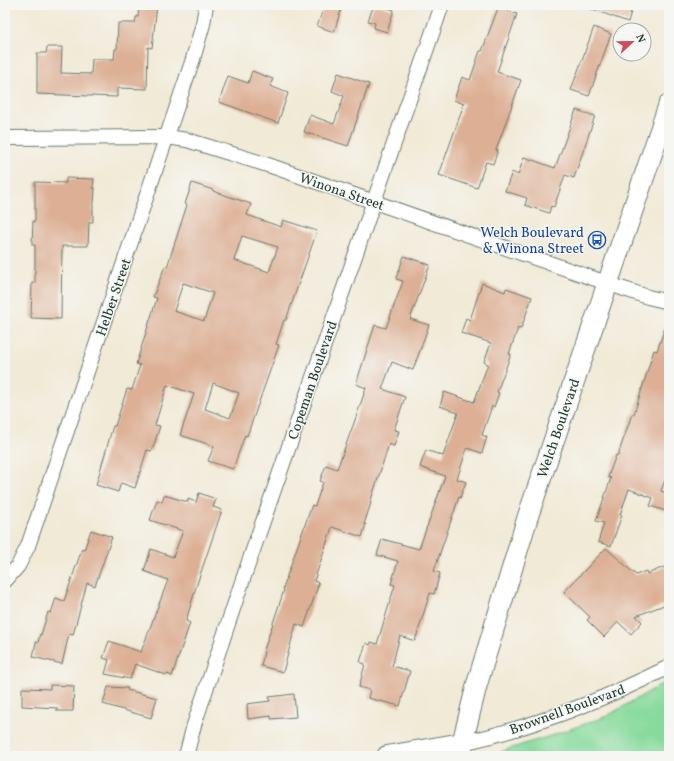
<svg xmlns="http://www.w3.org/2000/svg" width="674" height="761" font-family="Vollkorn,serif">
<rect width="100%" height="100%" fill="#f6f6f2"/>
<filter id="ink" filterUnits="userSpaceOnUse"><feTurbulence type="fractalNoise" baseFrequency=".025" numOctaves="2"/><feDisplacementMap in="SourceGraphic" scale="8" xChannelSelector="R" yChannelSelector="G"/><feConvolveMatrix kernelMatrix="1 2 1 2 8 2 1 2 1" color-interpolation-filters="sRGB"/></filter>
<filter id="wash" filterUnits="userSpaceOnUse"><feTurbulence type="fractalNoise" baseFrequency=".012" numOctaves="4" result="noise"/><feDisplacementMap in="SourceGraphic" scale="16" xChannelSelector="R" yChannelSelector="G"/><feGaussianBlur stdDeviation="0.9" result="paint"/><feColorMatrix in="noise" values="0 0 0 0 0 0 0 0 0 0 0 0 0 0 0 0 0 1.4 0 .05"/><feComposite in="paint" operator="in"/></filter>
<g filter="url(#wash)">
<rect width="100%" height="100%" fill="#f1ead7"/>
<!-- green -->
<path fill="#87da9c" stroke="#538c68" d="M 669,680 L 669,756 L 493,756 L 508,749 L 553,735 L 607,716 Z"/>
<g id="blocks">
<!-- building -->
<g fill="#ddb095" fill-rule="evenodd">
<path d="M 139,5 L 157,5 L 152,48 L 148,47 L 147,89 L 117,88 L 117,97 L 37,94 L 37,53 L 46,53 L 47,47 L 62,47 L 61,73 L 91,74 L 92,59 L 114,59 L 115,49 L 117,49 L 118,23 L 135,23 L 136,17 L 138,17 Z"/>
<path d="M 325,5 L 341,10 L 334,32 L 317,26 Z"/>
<path d="M 374,5 L 379,5 L 394,10 L 387,32 L 374,28 L 375,23 L 368,21 Z"/>
<path d="M 587,5 L 633,5 L 628,22 L 586,7 Z"/>
<path d="M 498,8 L 517,14 L 497,72 L 521,80 L 496,150 L 498,150 L 493,164 L 486,162 L 477,188 L 439,175 L 464,104 L 454,100 L 462,77 L 470,80 L 480,51 L 482,51 Z"/>
<path d="M 594,27 L 611,34 L 589,96 L 571,90 Z"/>
<path d="M 252,71 L 273,79 L 270,86 L 288,93 L 278,123 L 219,102 L 228,76 L 248,83 Z"/>
<path d="M 338,73 L 369,84 L 348,146 L 304,132 L 310,115 L 334,124 L 344,96 L 332,91 Z"/>
<path d="M 576,110 L 595,116 L 574,178 L 565,175 L 554,207 L 551,206 L 549,213 L 525,205 L 527,198 L 505,191 L 512,172 L 518,175 L 524,157 L 555,168 Z"/>
<path d="M 66,178 L 94,179 L 93,188 L 95,188 L 94,203 L 93,203 L 93,222 L 89,222 L 88,246 L 62,246 L 61,319 L 31,318 L 32,283 L 35,283 L 35,245 L 32,245 L 33,221 L 35,221 L 35,182 L 66,183 Z"/>
<path d="M 192,183 L 213,190 L 213,191 L 251,204 L 247,215 L 281,227 L 283,220 L 317,231 L 286,320 L 284,320 L 276,344 L 279,345 L 247,436 L 245,435 L 233,469 L 208,461 L 214,446 L 180,435 L 194,394 L 167,385 L 155,425 L 160,426 L 152,451 L 147,450 L 135,488 L 121,483 L 118,492 L 96,485 L 113,426 L 115,426 L 127,389 L 132,390 L 140,365 L 136,364 L 157,298 L 153,297 L 165,266 L 167,267 L 187,205 L 185,204 ZM 242,236 L 278,247 L 269,272 L 234,260 ZM 183,283 L 213,293 L 204,321 L 174,311 ZM 213,383 L 239,393 L 230,418 L 205,409 Z"/>
<path d="M 404,256 L 430,265 L 410,319 L 429,325 L 413,370 L 392,362 L 382,389 L 405,397 L 394,430 L 399,431 L 394,446 L 389,444 L 370,503 L 371,503 L 364,524 L 366,524 L 362,537 L 332,527 L 314,581 L 319,583 L 304,627 L 296,624 L 283,672 L 261,666 L 265,647 L 284,590 L 283,589 L 287,576 L 312,505 L 315,506 L 323,482 L 320,481 L 326,465 L 337,469 L 354,423 L 366,388 L 356,384 L 375,325 L 386,328 L 403,281 L 396,279 Z"/>
<path d="M 482,283 L 505,292 L 506,288 L 532,297 L 521,329 L 518,328 L 509,354 L 511,354 L 497,392 L 499,393 L 494,407 L 492,406 L 482,435 L 487,437 L 482,453 L 467,448 L 457,479 L 466,482 L 460,498 L 459,497 L 434,571 L 440,573 L 434,594 L 430,593 L 415,641 L 400,636 L 392,666 L 410,671 L 400,706 L 368,698 L 370,690 L 359,687 L 365,664 L 360,662 L 366,643 L 370,645 L 371,642 L 377,644 L 395,585 L 391,584 L 398,561 L 377,555 L 382,539 L 419,549 L 445,476 L 420,467 L 426,450 L 443,456 L 458,413 L 440,406 L 444,392 L 474,402 L 488,364 L 484,362 L 491,343 L 461,333 L 466,318 L 470,320 Z"/>
<path d="M 667,322 L 669,322 L 669,469 L 661,491 L 669,494 L 669,502 L 666,511 L 650,506 L 653,498 L 629,489 L 620,515 L 622,515 L 611,546 L 598,542 L 604,523 L 596,521 L 611,478 L 608,477 L 616,455 L 618,455 L 632,414 L 634,414 L 654,350 L 657,351 Z"/>
<path d="M 199,493 L 216,499 L 213,507 L 222,510 L 196,587 L 186,621 L 190,623 L 172,676 L 167,674 L 166,675 L 135,664 L 130,679 L 105,674 L 109,660 L 103,658 L 109,641 L 141,652 L 168,580 L 144,571 L 151,549 L 173,557 L 183,531 L 150,520 L 157,500 L 162,502 L 164,495 L 188,502 L 188,499 L 196,502 Z"/>
<path d="M 91,530 L 112,537 L 95,586 L 87,583 L 73,635 L 69,634 L 62,664 L 33,657 L 36,642 L 38,643 L 40,634 L 41,635 L 48,612 L 51,613 L 56,598 L 64,601 L 82,549 L 84,550 Z"/>
<path d="M 606,548 L 636,575 L 646,571 L 647,574 L 669,565 L 669,603 L 636,616 L 642,622 L 631,634 L 618,622 L 604,637 L 587,620 L 590,617 L 564,592 Z"/>
<path d="M 50,685 L 74,686 L 73,711 L 57,711 L 57,708 L 22,706 L 22,688 L 50,689 Z"/>
<path d="M 108,687 L 128,688 L 127,690 L 157,698 L 151,718 L 103,704 Z"/>
<path d="M 294,694 L 296,717 L 271,719 L 271,716 L 248,719 L 247,704 L 270,701 L 269,697 Z"/>
</g>
</g>
</g>
<g filter="url(#ink)">
<use href="#blocks" fill-opacity="0" stroke="#687a6d" stroke-width="1"/>
<g fill="none" stroke-linecap="round" stroke-linejoin="round">
<defs>
<g id="minor">
<path d="M 5,138 L 167,137 L 187,140 L 271,166 L 621,288 L 648,297 L 669,302"/>
<path d="M 5,581 L 18,566 L 28,546 L 193,59 L 203,24 L 206,5"/>
<path d="M 465,748 L 462,743 C 534,727 603,700 669,667"/>
<path d="M 186,756 L 194,725 L 242,582 L 442,5"/>
</g>
<g id="secondary">
<path d="M 387,756 L 462,743"/>
<path d="M 459,756 L 477,684 L 528,516 L 669,104"/>
</g>
</defs>
<!-- minor casing -->
<use href="#minor" stroke="#687a6d" stroke-width="16"/>
<!-- secondary casing -->
<use href="#secondary" stroke="#687a6d" stroke-width="22"/>
<!-- minor -->
<use href="#minor" stroke="#fff" stroke-width="14"/>
<!-- secondary -->
<use href="#secondary" stroke="#fff" stroke-width="20"/>
</g>
</g>
<!-- icons -->
<defs>
<symbol id="bus-ring" viewBox="-11 -11 22 22"><circle r="9.5" fill="#f6f6f2" stroke="#1a4fb4" stroke-width="1.5"/><path d="M-5-6H5V4H4V6H2V4H-2V6H-4V4H-5ZM-3.5-4V0h7V-4ZM-3.5 1.2v1.5H-2V1.2ZM2 1.2v1.5H3.5V1.2Z" fill="#1a4fb4"/></symbol>
</defs>
<g fill-rule="evenodd">
<use href="#bus-ring" x="587" y="230" width="20" height="20"/>
</g>
<g text-anchor="middle" stroke-width="3" stroke-linejoin="round" paint-order="stroke">
<!-- street labels -->
<g font-size="14" fill="#1f3d34" stroke="#f6f6f2">
<text transform="translate(342 191) rotate(19)" y="5">Winona Street</text>
<text transform="translate(113 297) rotate(-71)" y="5">Helber Street</text>
<text transform="translate(312 380) rotate(-71)" y="5">Copeman Boulevard</text>
<text transform="translate(558 428) rotate(-71)" y="5">Welch Boulevard</text>
<text transform="translate(567 709) rotate(-20)" y="5">Brownell Boulevard</text>
</g>
<!-- transit labels -->
<g font-size="14" fill="#164399" stroke="#f6f6f2" text-anchor="end">
<text x="584" y="237">Welch Boulevard<tspan x="584" dy="16">&amp; Winona Street</tspan></text>
</g>
</g>
<!-- margin -->
<rect width="674" height="761" fill="none" stroke="#f6f6f2" stroke-width="20"/>
<!-- north arrow -->
<g transform="translate(632 42) rotate(68)"><circle r="19" fill="#f6f6f2" stroke="#a0aca6"/>
<path d="M0-3L7 15L0 10L-7 15Z" fill="#d1495b"/>
<text y="-6" font-size="11" font-weight="bold" text-anchor="middle" fill="#1f3d34">N</text>
</g>
</svg>
